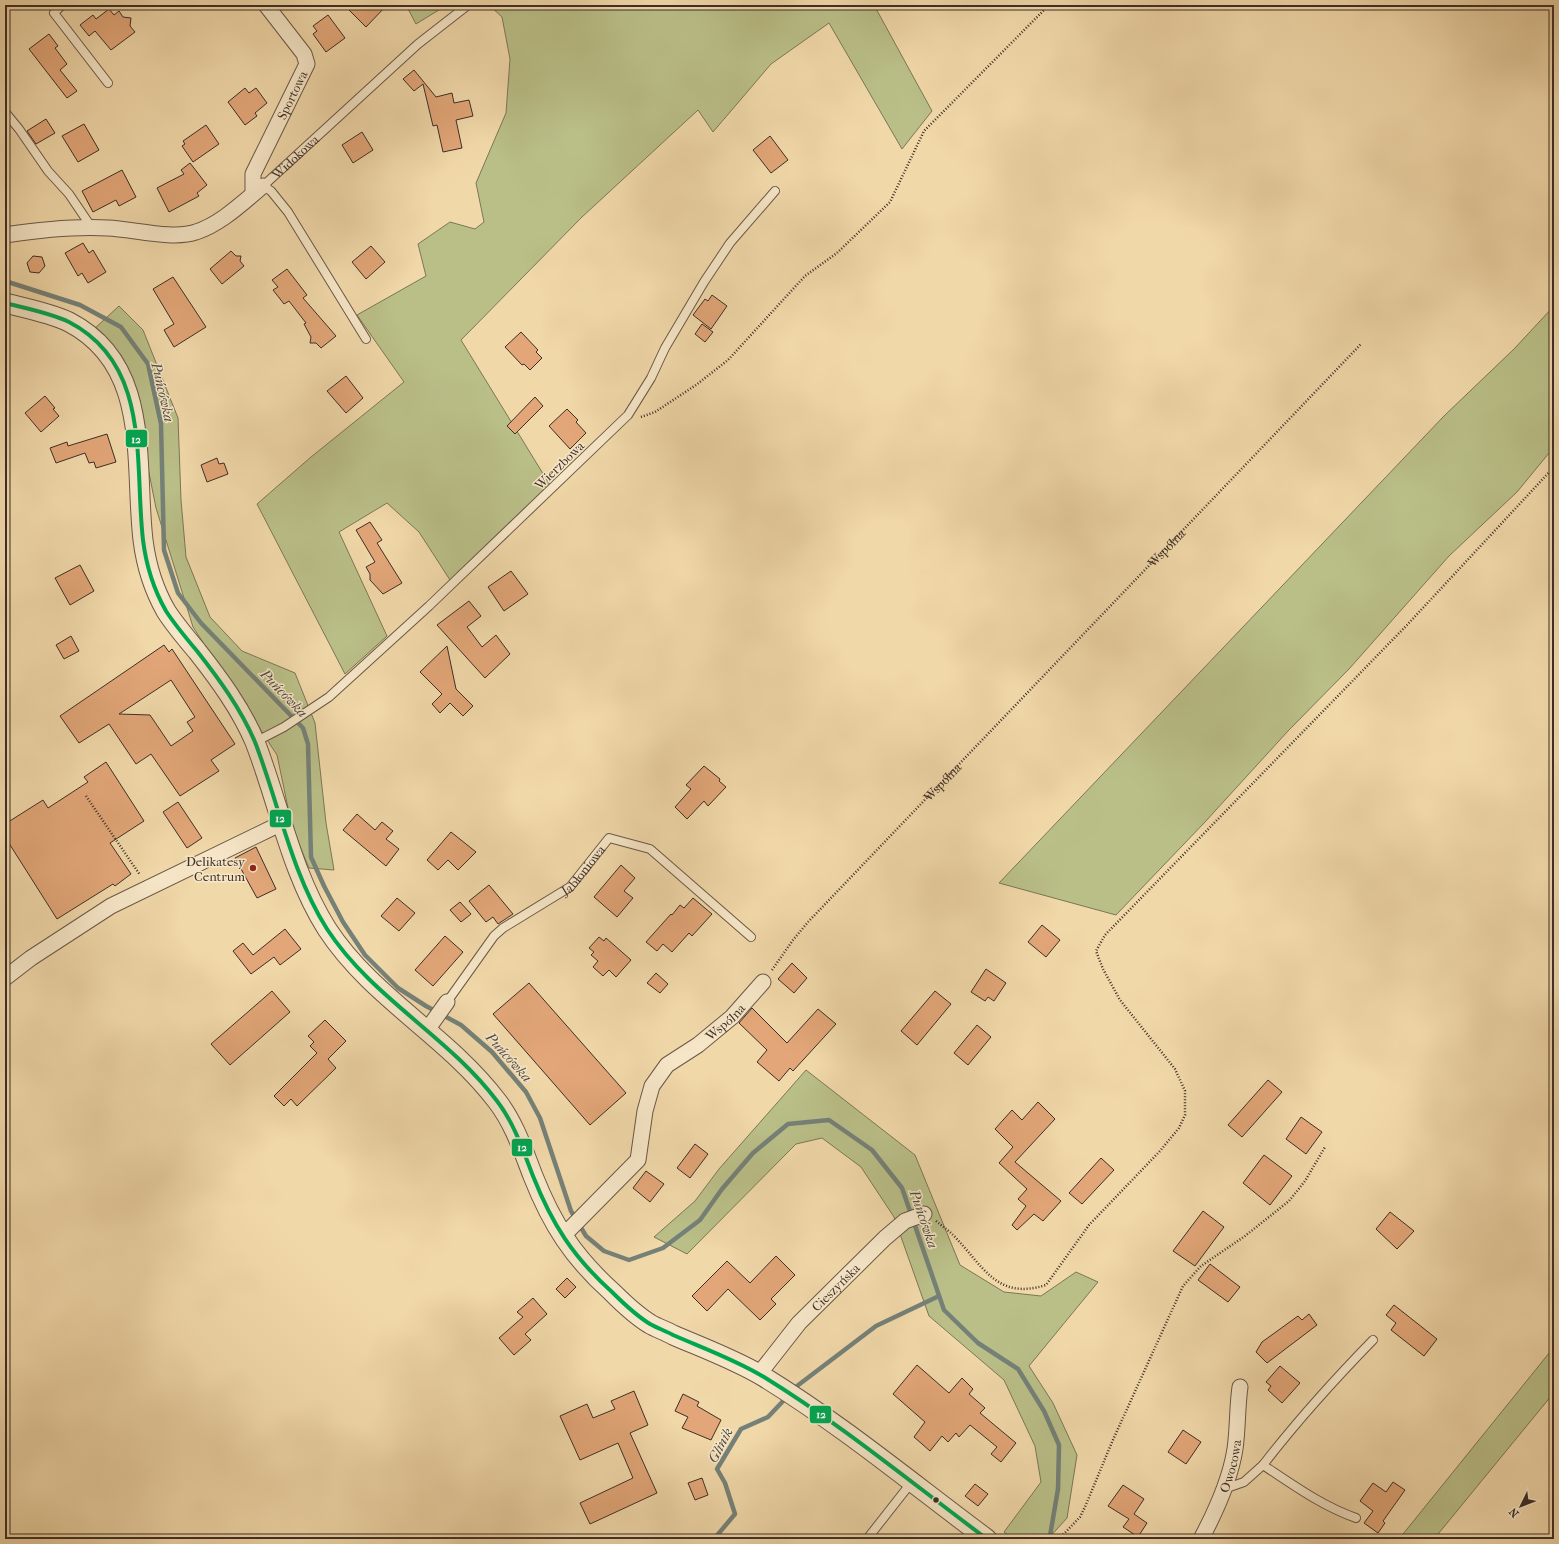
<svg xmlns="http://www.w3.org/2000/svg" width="1559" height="1544" font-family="'IM FELL French Canon',serif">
<rect width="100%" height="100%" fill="#f1d8a9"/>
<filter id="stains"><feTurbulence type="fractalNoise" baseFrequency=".005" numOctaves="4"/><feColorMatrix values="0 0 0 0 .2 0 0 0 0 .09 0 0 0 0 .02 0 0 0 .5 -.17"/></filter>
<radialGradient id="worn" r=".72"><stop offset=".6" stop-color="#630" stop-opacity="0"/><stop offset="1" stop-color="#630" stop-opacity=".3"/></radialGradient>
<!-- green -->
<g fill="#babf88" stroke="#7c7658">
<path d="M 406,5 L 447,5 L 416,24 Z"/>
<path d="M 874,5 L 932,111 L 902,149 L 829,23 L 771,64 L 713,132 L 698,110 L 582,217 L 461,340 L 550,485 L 450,580 L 419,532 L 387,503 L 339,532 L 387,636 L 345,674 L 257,504 L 311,457 L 404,382 L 357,315 L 426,276 L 418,244 L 450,222 L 475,229 L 484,222 L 476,183 L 506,113 L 510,59 L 502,17 L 490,6 Z"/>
<path d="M 119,306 L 143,330 L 178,418 L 181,500 L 186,557 L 210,617 L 242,651 L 295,673 L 315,723 L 326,823 L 334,870 L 309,868 L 292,827 L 277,755 L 193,627 L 156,508 L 128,368 L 93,330 Z"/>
<path d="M 1554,306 L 1554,447 L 1517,492 L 1449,556 L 1349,669 L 1288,731 L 1205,822 L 1116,915 L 999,883 L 1444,416 L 1514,349 Z"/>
<path d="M 806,1070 L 915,1155 L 960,1265 L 1004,1292 L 1041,1296 L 1076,1272 L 1098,1282 L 1029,1366 L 1053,1403 L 1077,1455 L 1067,1518 L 1048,1539 L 1013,1539 L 1004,1532 L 1041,1482 L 1035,1446 L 1004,1380 L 929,1316 L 894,1217 L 861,1167 L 822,1138 L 796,1144 L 687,1254 L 654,1237 L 695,1201 L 719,1169 Z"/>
<path d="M 1554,1347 L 1554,1392 L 1552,1395 L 1434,1539 L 1399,1539 Z"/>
</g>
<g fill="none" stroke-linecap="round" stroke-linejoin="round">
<!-- stream -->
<g stroke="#758178" stroke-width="4.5">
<path d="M 5,281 L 80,305 L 121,327 L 148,364 L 161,424 L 164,550 L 178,593 L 201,623 L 303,728 L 308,744 L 311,857 L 324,886 L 343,922 L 365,955 L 398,988 L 426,1006 L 461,1025 L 492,1052 L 526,1092 L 540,1118 L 571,1211 L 586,1236 L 604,1251 L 629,1260 L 663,1248 L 700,1220 L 722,1189 L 753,1153 L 788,1124 L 829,1120 L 872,1150 L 902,1188 L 944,1310 L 978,1343 L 1018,1369 L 1044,1411 L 1059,1445 L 1058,1489 L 1050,1536 L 1051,1539"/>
<path d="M 797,1386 L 876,1326 L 939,1296"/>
<path d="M 714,1539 L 735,1514 L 725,1483 L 717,1469 L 741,1429 L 768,1417 L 785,1399"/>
</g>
</g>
<!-- building -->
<g fill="#e2a678" stroke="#3d2e28" fill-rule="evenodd">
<path d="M 344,5 L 387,5 L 366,27 Z"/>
<path d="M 109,9 L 114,15 L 119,11 L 123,17 L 131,18 L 130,26 L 135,32 L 111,50 L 95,31 L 89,36 L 80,25 L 93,15 L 96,19 Z"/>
<path d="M 328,15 L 345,38 L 326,52 L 313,34 L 317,31 L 313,26 Z"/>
<path d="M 49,34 L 58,46 L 55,48 L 67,64 L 60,70 L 77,91 L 67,98 L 29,49 Z"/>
<path d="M 414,70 L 436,97 L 452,93 L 454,103 L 469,100 L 473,116 L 456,120 L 462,148 L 443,152 L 437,125 L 433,126 L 423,84 L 414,91 L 403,79 Z"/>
<path d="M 245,88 L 249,93 L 256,88 L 267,103 L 255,113 L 257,116 L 245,125 L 228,102 Z"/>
<path d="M 46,119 L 55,133 L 36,144 L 27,131 Z"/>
<path d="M 84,124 L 99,150 L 78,162 L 62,136 Z"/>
<path d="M 206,125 L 219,144 L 193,162 L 182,146 L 185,144 L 183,141 Z"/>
<path d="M 362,132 L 373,150 L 353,163 L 342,145 Z"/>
<path d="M 770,136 L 788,160 L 771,173 L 753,150 Z"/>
<path d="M 190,163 L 207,185 L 197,193 L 199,196 L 169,212 L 157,188 L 184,174 L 181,170 Z"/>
<path d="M 122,170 L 136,197 L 119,206 L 116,200 L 93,212 L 82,191 Z"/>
<path d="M 83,243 L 89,253 L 93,250 L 106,272 L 88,283 L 82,273 L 78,276 L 65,253 Z"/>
<path d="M 371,246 L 385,262 L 366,279 L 352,262 Z"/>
<path d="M 231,251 L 236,256 L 241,256 L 240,261 L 244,266 L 222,284 L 210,269 Z"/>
<path d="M 33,256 L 42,257 L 45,266 L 39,273 L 30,272 L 27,263 Z"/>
<path d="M 287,269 L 307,295 L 303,298 L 336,336 L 321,348 L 316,343 L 310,343 L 311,337 L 304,324 L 306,323 L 289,301 L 284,304 L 273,290 L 278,287 L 272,280 Z"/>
<path d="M 173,277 L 206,327 L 174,347 L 164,330 L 174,324 L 153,289 Z"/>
<path d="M 712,295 L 727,306 L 711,329 L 693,315 L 705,299 L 708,301 Z"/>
<path d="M 702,324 L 713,332 L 705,342 L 695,334 Z"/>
<path d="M 521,332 L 538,350 L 536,352 L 542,358 L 530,370 L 524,364 L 522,365 L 505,347 Z"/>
<path d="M 346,376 L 363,398 L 346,413 L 327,391 Z"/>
<path d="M 45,396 L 55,408 L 53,409 L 59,416 L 41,432 L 25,413 Z"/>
<path d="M 535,397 L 543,406 L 515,434 L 507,426 Z"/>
<path d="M 567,409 L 578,420 L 576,422 L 586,433 L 570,449 L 549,426 Z"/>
<path d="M 107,434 L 116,462 L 96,468 L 94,462 L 89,463 L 85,453 L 56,463 L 50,448 L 67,442 L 68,446 Z"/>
<path d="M 217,458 L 219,464 L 224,463 L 228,474 L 207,482 L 201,465 Z"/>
<path d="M 370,522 L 382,540 L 377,543 L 402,583 L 383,594 L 370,580 L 370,574 L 366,567 L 375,562 L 356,530 Z"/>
<path d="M 80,565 L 94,591 L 70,605 L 55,578 Z"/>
<path d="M 511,571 L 528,594 L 504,611 L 488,587 Z"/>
<path d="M 469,601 L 481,616 L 467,627 L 482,647 L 496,635 L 510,654 L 485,678 L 437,625 Z"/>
<path d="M 71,636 L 79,651 L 64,659 L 56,645 Z"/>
<path d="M 164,645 L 169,652 L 172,649 L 235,744 L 211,760 L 219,771 L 180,796 L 151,754 L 136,764 L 109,724 L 79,743 L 60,716 ZM 171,680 L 195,717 L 187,722 L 193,731 L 171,746 L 150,715 L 119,714 Z"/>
<path d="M 447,646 L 456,689 L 473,706 L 463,716 L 450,703 L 440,713 L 432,704 L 442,694 L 420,672 Z"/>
<path d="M 106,762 L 144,821 L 110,843 L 131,874 L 115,886 L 113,884 L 57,919 L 5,837 L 5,824 L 43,800 L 48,808 L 88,782 L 84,777 Z"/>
<path d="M 704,766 L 720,779 L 719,781 L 726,787 L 708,806 L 704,801 L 687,819 L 675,807 L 691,789 L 686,785 Z"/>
<path d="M 178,802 L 202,838 L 187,848 L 163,812 Z"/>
<path d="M 357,814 L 375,830 L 382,822 L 393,831 L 386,839 L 399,849 L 386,866 L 343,830 Z"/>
<path d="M 451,832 L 476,852 L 458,870 L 448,860 L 438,870 L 427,860 Z"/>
<path d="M 256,847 L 276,889 L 257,898 L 235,858 Z"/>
<path d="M 621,865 L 635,878 L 624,891 L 633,898 L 617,917 L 594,897 Z"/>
<path d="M 489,885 L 513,914 L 498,924 L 493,917 L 486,922 L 469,901 Z"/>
<path d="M 397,898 L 415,913 L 399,931 L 381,916 Z"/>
<path d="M 693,898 L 712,914 L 692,936 L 689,933 L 672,952 L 663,944 L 657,951 L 646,942 L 671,914 L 672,915 L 680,905 L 684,908 Z"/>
<path d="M 460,902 L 471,914 L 461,922 L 450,910 Z"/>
<path d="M 1042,925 L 1060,940 L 1046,957 L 1028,942 Z"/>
<path d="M 285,929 L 301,949 L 280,965 L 274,957 L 251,974 L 233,951 L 243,943 L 253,955 Z"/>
<path d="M 445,936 L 463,952 L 433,986 L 415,970 Z"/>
<path d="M 599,937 L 604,941 L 606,938 L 631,960 L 616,977 L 609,970 L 603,976 L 593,967 L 598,961 L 591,955 L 594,952 L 589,948 Z"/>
<path d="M 792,963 L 807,978 L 794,993 L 778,979 Z"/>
<path d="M 986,969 L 1006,983 L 994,1001 L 988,997 L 985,1001 L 971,992 Z"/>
<path d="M 656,973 L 668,984 L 660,993 L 647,983 Z"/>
<path d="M 529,983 L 626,1093 L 590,1125 L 493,1014 Z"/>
<path d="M 272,991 L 290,1012 L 230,1065 L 211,1044 Z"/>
<path d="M 935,991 L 951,1004 L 917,1045 L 901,1031 Z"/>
<path d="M 752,1008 L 787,1043 L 818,1009 L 836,1024 L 793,1071 L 790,1068 L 779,1081 L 757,1062 L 767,1050 L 739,1023 Z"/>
<path d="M 325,1020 L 346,1041 L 328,1059 L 336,1068 L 297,1106 L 291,1099 L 284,1106 L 274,1096 L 317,1053 L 310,1046 L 314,1042 L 308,1036 Z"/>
<path d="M 977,1025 L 991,1037 L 968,1065 L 954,1053 Z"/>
<path d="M 1268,1080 L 1282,1092 L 1242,1137 L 1228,1125 Z"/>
<path d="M 1038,1102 L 1055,1119 L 1015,1162 L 1061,1201 L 1043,1221 L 1034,1214 L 1017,1230 L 1012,1225 L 1026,1206 L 1018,1199 L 1027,1189 L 999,1163 L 1013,1147 L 995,1129 L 1012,1110 L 1022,1120 Z"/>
<path d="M 1301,1117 L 1322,1132 L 1306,1154 L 1286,1139 Z"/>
<path d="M 695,1144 L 708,1154 L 690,1178 L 677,1168 Z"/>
<path d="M 1264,1155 L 1292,1176 L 1270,1205 L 1243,1183 Z"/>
<path d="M 1101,1158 L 1114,1170 L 1082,1204 L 1069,1193 Z"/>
<path d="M 646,1171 L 664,1184 L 650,1202 L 633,1188 Z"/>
<path d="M 1203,1211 L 1224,1227 L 1195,1266 L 1173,1251 Z"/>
<path d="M 1390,1212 L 1414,1231 L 1397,1249 L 1376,1229 Z"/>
<path d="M 776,1256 L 795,1275 L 771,1299 L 776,1304 L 760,1320 L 728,1289 L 707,1311 L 692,1296 L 727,1261 L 750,1283 Z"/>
<path d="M 1210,1264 L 1240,1287 L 1228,1302 L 1198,1280 Z"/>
<path d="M 567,1278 L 576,1287 L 565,1298 L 556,1289 Z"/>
<path d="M 533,1298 L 547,1314 L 525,1334 L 531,1340 L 514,1355 L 499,1338 L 523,1317 L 517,1312 Z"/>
<path d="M 1394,1305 L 1437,1339 L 1424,1356 L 1391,1330 L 1396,1323 L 1386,1315 Z"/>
<path d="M 1309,1314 L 1317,1325 L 1267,1363 L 1256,1352 L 1262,1342 L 1298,1316 L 1302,1320 Z"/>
<path d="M 917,1365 L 949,1393 L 962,1378 L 973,1389 L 969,1394 L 985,1408 L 980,1413 L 1016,1443 L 1001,1462 L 991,1454 L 997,1447 L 970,1425 L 959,1437 L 956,1433 L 948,1442 L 942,1436 L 930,1451 L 914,1437 L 925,1422 L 893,1394 Z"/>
<path d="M 1280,1366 L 1300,1383 L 1282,1403 L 1268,1390 L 1271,1386 L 1266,1382 Z"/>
<path d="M 634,1391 L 648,1425 L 630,1433 L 657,1493 L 590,1524 L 580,1503 L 633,1478 L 618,1443 L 580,1460 L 560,1416 L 587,1404 L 593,1418 L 615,1409 L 611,1401 Z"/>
<path d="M 683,1394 L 699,1402 L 697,1406 L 721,1420 L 711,1440 L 682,1428 L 688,1417 L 675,1411 Z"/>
<path d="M 1183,1430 L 1201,1442 L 1186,1464 L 1168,1452 Z"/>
<path d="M 702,1478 L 708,1495 L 695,1500 L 688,1483 Z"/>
<path d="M 1393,1482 L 1405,1490 L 1383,1521 L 1385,1523 L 1378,1533 L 1364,1523 L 1373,1511 L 1360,1501 L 1373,1483 L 1386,1492 Z"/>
<path d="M 975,1484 L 988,1494 L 978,1506 L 965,1496 Z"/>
<path d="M 1123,1485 L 1144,1499 L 1134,1514 L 1147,1523 L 1138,1537 L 1123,1527 L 1129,1519 L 1108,1506 Z"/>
</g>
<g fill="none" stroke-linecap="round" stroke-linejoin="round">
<defs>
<g id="service">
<path d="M 62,5 L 54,13 L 108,83"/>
<path d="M 5,112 L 19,129 L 48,171 L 69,194 L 92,228"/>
<path id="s2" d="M 366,339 L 288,212 L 271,191 L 263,186 L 418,44 L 468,5"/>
<path d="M 255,742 L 284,727 L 329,697 L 429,606 L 628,415 L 651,378 L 665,348 L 704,282 L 730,243 L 775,191"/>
<path id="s3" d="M 447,1002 L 494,936 L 503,928 L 570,887 L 609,838 L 650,849 L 751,937"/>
<path d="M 1263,1465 C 1297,1421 1334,1380 1373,1340"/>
<path d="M 1224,1489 L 1244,1482 L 1263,1465 C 1293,1485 1322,1506 1356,1518"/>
<path d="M 867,1539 L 911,1483"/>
</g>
<g id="minor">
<path id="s4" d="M 253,194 L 253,174 L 307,64 L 304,54 L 266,5"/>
<path d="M 5,235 C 38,230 74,226 108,228 C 133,229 173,240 196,232 C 221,224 242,203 263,186"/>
<path d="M 5,978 L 31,958 L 111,906 L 282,823"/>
<path d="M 427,1030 L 447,1002"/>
<path id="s5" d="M 562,1237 L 638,1160 L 645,1111 L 652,1086 L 667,1065 L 698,1045 L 732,1017 L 763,982"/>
<path id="s6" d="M 759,1374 L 799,1323 L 885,1238 L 905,1221 L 924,1214"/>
<path id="s7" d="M 1201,1539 C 1216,1511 1230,1481 1235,1449 C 1238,1428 1237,1408 1240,1387"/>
</g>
<path id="tertiary" d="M 5,303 C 25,308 51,313 69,322 C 152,365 134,463 143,540 C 146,564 154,590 166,611 C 175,625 186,638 197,651 C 219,679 241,709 255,742 C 279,804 291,872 327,929 C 372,998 448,1036 497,1101 C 514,1123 523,1150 533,1176 C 552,1224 573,1257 612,1292 C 623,1303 637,1316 650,1324 C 657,1328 666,1331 673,1335 C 703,1348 736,1360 764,1377 C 842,1425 913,1484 987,1539"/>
</defs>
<!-- service casing -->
<use href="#service" stroke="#6a5848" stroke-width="10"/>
<!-- minor casing -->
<use href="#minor" stroke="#6a5848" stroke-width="17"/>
<!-- tertiary casing -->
<use href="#tertiary" stroke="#6a5848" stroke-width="21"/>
<!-- path -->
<g stroke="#3d2e28" stroke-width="2.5" stroke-dasharray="1 2" stroke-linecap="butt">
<path d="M 641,417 L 655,412 L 696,385 L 728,360 L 805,276 L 837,253 L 890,202 L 924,131 L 1049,5"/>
<path d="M 86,796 L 140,875"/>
<path id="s1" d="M 772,970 L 793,940 L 808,922 L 1361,344"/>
<path d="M 936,1221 C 942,1226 948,1230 953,1235 C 983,1265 996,1301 1046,1285 L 1089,1225 L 1160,1151 L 1179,1128 L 1185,1115 L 1185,1091 L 1175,1069 L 1120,1000 L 1103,969 L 1096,951 L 1105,935 L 1407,625 L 1554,467"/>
<path d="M 1059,1539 L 1080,1517 L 1085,1507 L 1112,1442 L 1183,1286 L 1201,1266 L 1245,1236 L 1289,1201 L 1305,1181 L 1325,1147"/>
</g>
<!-- service -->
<use href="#service" stroke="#f6e6c7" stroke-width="8"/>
<!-- minor -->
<use href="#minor" stroke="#f6e6c7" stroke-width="15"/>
<!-- tertiary -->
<use href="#tertiary" stroke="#f6e6c7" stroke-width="19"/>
<defs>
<path id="bus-1" d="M 5,303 C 25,308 51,313 69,322 C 152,365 134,463 143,540 C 146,564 154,590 166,611 C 175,625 186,638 197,651 C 219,679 241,709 255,742 C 279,804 291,872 327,929 C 372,998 448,1036 497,1101 C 514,1123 523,1150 533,1176 C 552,1224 573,1257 612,1292 C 623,1303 637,1316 650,1324 C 657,1328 666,1331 673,1335 C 703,1348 736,1360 764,1377 C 842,1425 913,1484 987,1539"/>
</defs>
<!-- bus-1 casing -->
<use href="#bus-1" stroke="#f6e6c7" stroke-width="7"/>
<!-- bus-1 -->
<use href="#bus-1" stroke="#00a651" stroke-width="4"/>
</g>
<!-- markers -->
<circle fill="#8f2418" stroke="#f6e6c7" stroke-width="1.5" cx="253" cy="868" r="4"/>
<circle fill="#3d2e28" stroke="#f6e6c7" stroke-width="1.5" cx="936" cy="1500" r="3.5"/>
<g text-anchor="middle" stroke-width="3" stroke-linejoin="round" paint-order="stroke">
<!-- street labels -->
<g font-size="13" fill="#3d2e28" stroke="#f6e6c7">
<text dy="5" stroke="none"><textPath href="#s4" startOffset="108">Sportowa</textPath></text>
<text dy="5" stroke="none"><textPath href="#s2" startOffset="229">Widokowa</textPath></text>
<text transform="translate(559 465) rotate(-44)" y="5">Wierzbowa</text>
<text dy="5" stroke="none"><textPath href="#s1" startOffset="578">Wspólna</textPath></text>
<text dy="5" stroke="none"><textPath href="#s1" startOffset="254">Wspólna</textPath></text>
<text dy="5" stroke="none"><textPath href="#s3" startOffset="193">Jabłoniowa</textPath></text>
<text dy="5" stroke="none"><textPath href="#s5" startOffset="282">Wspólna</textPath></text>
<text dy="5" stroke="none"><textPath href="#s6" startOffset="116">Cieszyńska</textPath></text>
<text dy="5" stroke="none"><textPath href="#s7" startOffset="79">Owocowa</textPath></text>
</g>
<!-- poi labels -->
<g font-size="13" fill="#3d2e28" stroke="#f6e6c7" text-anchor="end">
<text x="245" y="866">Delikatesy<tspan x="245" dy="15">Centrum</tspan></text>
</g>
<!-- water labels -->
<g font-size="14" font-style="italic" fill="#504a43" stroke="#f6e6c7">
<text transform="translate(163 392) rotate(77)" y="5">Puńcówka</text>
<text transform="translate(284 693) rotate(46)" y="5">Puńcówka</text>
<text transform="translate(509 1057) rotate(48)" y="5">Puńcówka</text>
<text transform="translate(924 1219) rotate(71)" y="5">Puńcówka</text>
<text transform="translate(720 1445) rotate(-62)" y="5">Glinik</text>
</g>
</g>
<g stroke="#f6e6c7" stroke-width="1.5">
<rect x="125" y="429" width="23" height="19" rx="4" fill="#00a651"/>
<rect x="269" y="809" width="23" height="19" rx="4" fill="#00a651"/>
<rect x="511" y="1138" width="22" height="19" rx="4" fill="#00a651"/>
<rect x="809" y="1405" width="23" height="19" rx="4" fill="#00a651"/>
</g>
<g font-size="11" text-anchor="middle" font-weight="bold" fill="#fff">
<text x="136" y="443">12</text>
<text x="280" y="822">12</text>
<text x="522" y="1151">12</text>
<text x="821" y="1418">12</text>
</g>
<!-- margin -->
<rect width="1559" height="1544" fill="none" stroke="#f1d8a9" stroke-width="20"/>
<rect x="6" y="6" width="1547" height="1532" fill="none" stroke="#3d2e28" stroke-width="2"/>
<rect x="10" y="10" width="1539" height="1524" fill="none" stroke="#3d2e28"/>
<!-- north arrow -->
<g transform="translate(1521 1506) rotate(227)" stroke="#f6e6c7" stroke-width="3" paint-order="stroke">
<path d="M0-3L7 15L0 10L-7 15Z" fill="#3d2e28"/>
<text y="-6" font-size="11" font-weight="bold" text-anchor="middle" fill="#3d2e28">N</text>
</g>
<rect width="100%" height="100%" filter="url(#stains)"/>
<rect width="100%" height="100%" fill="url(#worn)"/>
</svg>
